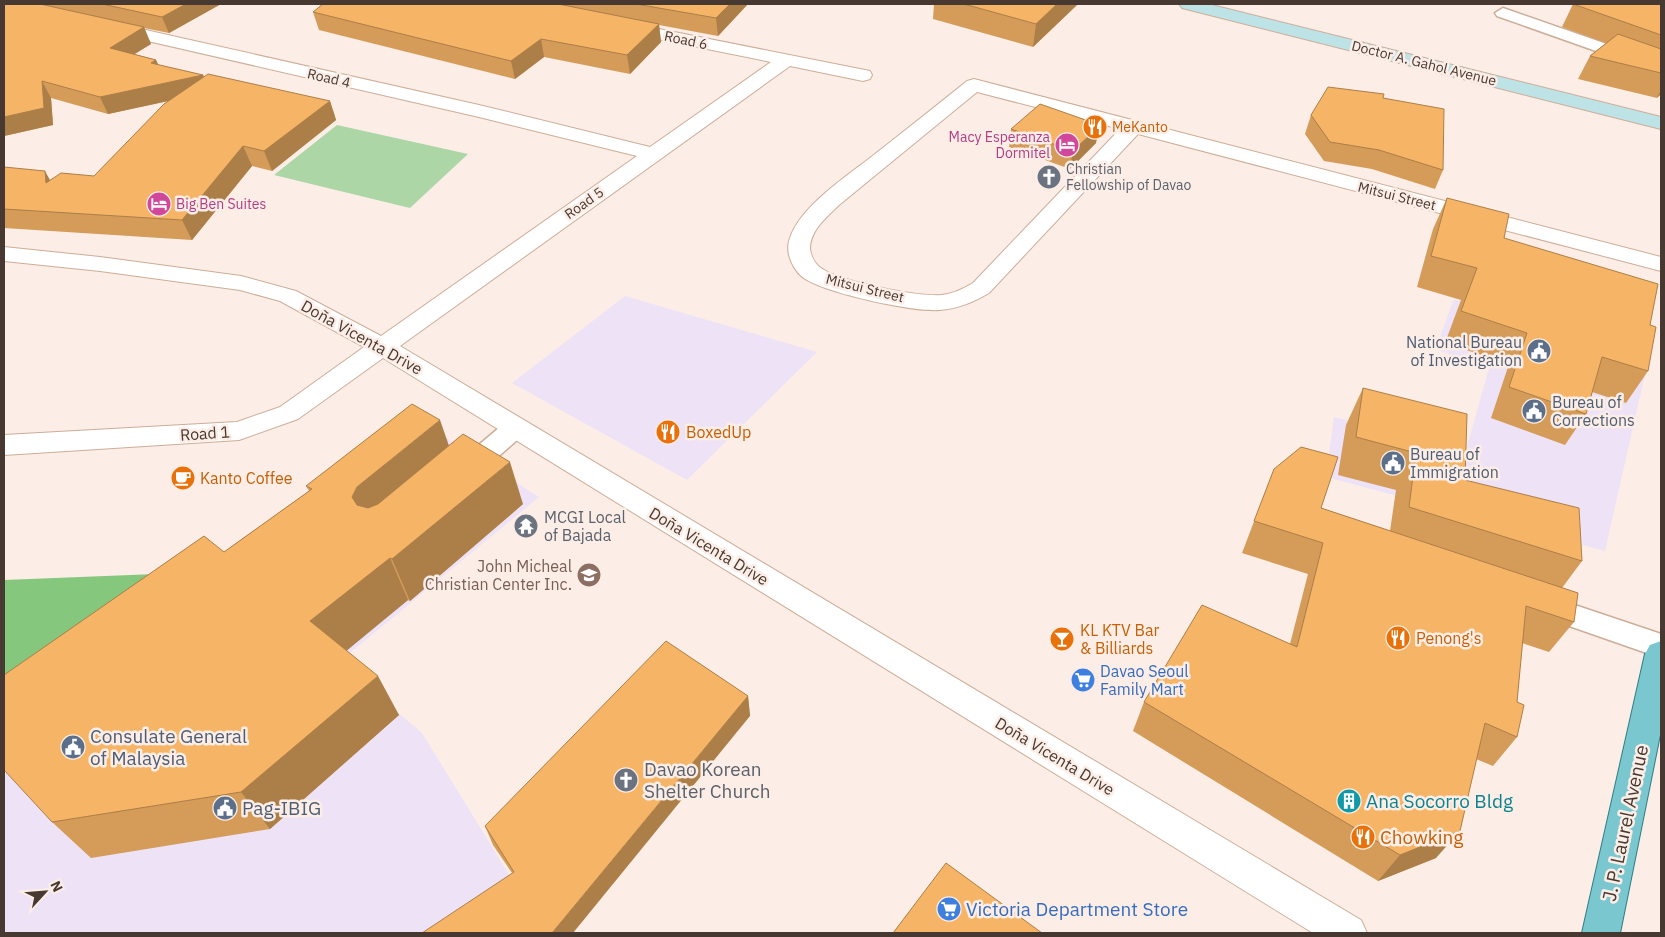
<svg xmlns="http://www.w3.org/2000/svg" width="1665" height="937" font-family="'IBM Plex Sans',sans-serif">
<rect width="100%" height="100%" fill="#fceee6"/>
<!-- commercial -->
<g fill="#eee2f6">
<path d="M 625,296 L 817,352 L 687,480 L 512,383 Z"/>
<path d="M 1454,299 L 1648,361 L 1605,551 L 1326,477 L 1334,417 L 1466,450 L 1489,368 L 1435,349 Z"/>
<path d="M 440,434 L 539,497 L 339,662 L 422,733 L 545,933 L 4,933 L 4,735 Z"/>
</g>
<!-- green -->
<path fill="#acd6a6" d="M 337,125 L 468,154 L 410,208 L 274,175 Z"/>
<!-- forest -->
<path fill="#86c77e" d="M 232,571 L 4,735 L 4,580 Z"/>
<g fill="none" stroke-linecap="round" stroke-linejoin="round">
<defs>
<g id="lane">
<path d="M 1503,8 L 1661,63 L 1661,74 L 1497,16 L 1495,13 Z"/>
<path d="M 515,419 L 524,422 L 527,428 L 524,434 L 473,479 L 464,481 L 455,479 L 451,472 L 455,465 L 506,422 Z"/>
<path d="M 1542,594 L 1661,634 L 1661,658 L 1532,613 L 1528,605 L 1532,597 Z"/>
</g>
<g id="street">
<path d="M 110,22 L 479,105 L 650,147 L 771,62 L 618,31 L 615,27 L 618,23 L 624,22 L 870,71 L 872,75 L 870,79 L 863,81 L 790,66 L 400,346 L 1361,920 L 1367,933 L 1313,933 L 383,358 L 298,419 L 239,440 L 4,455 L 4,435 L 237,422 L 280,407 L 364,347 L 280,301 L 240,290 L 100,271 L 4,261 L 4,247 L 100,257 L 241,276 L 296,291 L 381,336 L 637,156 L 479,117 L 104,31 L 101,27 L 104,23 Z"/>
<path d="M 974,79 L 1661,257 L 1661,271 L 1138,134 L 989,293 C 974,302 957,309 940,310 C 912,312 831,294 807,280 C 794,273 784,253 790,238 C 801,205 849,175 875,154 C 906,130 937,105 967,81 ZM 977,92 L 1120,129 L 973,283 C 963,289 952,294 941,295 C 918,297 838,281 821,268 C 815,264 811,256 810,249 C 810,230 827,217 839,205 Z"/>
</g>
<path id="secondary" d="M 1179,4 L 1208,4 L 1661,117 L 1661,129 L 1182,8 Z"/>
<path id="primary" d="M 1661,641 L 1661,730 L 1620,933 L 1582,933 L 1645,654 L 1650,645 Z"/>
</defs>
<!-- lane casing -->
<use href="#lane" stroke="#cdad98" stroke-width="3"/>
<!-- street casing -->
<use href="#street" stroke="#cdad98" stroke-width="2"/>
<!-- secondary casing -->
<use href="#secondary" stroke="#cdad98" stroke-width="2"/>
<!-- primary casing -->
<use href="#primary" stroke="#2f7d84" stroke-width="2"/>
<!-- lane -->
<use href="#lane" fill="#fff" fill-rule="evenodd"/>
<!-- street -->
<use href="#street" fill="#fff" fill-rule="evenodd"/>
<!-- secondary -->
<use href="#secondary" fill="#bde3e7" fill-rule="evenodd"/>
<!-- primary -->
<use href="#primary" fill="#7ac7d0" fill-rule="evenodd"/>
</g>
<!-- wall -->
<g fill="#d49b59">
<path d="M 4,4 L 221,4 L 169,33 L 144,28 L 151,44 L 134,54 L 156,60 L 158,65 L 203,75 L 204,76 L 330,101 L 336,120 L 272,171 L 252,166 L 192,240 L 4,228 L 4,167 L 50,180 L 94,176 L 168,101 L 108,114 L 51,98 L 53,125 L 4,136 Z"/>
<path d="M 323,4 L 748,4 L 718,36 L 659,25 L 661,42 L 630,74 L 544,57 L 515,79 L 319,30 L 313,12 Z"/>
<path d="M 934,4 L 1078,4 L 1033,47 L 933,19 Z"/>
<path d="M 1573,4 L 1661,4 L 1661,94 L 1657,98 L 1578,79 L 1590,56 L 1606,43 L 1562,27 Z"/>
<path d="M 1383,98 L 1443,170 L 1435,189 L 1372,169 L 1324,161 L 1305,134 L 1311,115 Z"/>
<path d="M 1011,129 L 1096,143 L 1070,169 L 1009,147 Z"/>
<path d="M 1447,198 L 1504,238 L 1650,325 L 1648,371 L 1626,403 L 1592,392 L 1586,414 L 1565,445 L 1491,418 L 1509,364 L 1445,343 L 1461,300 L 1417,287 L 1433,229 Z"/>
<path d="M 1363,388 L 1465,480 L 1582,561 L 1562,588 L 1574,622 L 1549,652 L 1522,643 L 1517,702 L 1517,737 L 1493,766 L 1476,759 L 1436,858 L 1378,881 L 1133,731 L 1144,702 L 1290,644 L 1308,574 L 1242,553 L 1274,469 L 1321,508 L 1390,531 L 1396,490 L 1338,475 L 1346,425 Z"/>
<path d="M 449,446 L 523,504 L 410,601 L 408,600 L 346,650 L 399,715 L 270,829 L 91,858 L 52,822 L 224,552 L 309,491 L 306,486 Z"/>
<path d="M 748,696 L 750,716 L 512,873 L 493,845 L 485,826 Z"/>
</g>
<!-- shaded-wall -->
<g fill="#ac7e48">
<path d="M 186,4 L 221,4 L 169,33 L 162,17 Z"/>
<path d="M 730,4 L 748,4 L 718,36 L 716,18 Z"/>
<path d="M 1057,4 L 1078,4 L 1033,47 L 1036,24 Z"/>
<path d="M 659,24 L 661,42 L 630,74 L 627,55 Z"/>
<path d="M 144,27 L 151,44 L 117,65 L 110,48 Z"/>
<path d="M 541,39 L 544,57 L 515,79 L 511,61 Z"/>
<path d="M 156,60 L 164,77 L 151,63 Z"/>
<path d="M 203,75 L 210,92 L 108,114 L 100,97 Z"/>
<path d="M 42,81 L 51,98 L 53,125 L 4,136 L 4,117 Z"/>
<path d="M 1661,90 L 1661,94 L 1657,98 Z"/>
<path d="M 330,101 L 336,120 L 272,171 L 264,151 Z"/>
<path d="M 1100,125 L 1096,143 L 1070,169 L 1073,151 Z"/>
<path d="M 243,146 L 252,166 L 192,240 L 182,220 Z"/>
<path d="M 45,171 L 56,191 L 46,183 Z"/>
<path d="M 440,420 L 455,463 L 371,539 L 352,497 L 357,487 Z"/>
<path d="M 510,462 L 523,504 L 410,601 L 392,559 Z"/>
<path d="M 390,558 L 408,600 L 333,662 L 310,621 Z"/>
<path d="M 378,676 L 399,715 L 270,829 L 241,792 Z"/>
<path d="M 748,696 L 750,716 L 573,933 L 552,933 Z"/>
<path d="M 1460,831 L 1436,858 L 1378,881 L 1400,855 Z"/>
</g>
<!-- building -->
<g fill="#f6b467" stroke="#ac7e48">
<path d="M 4,4 L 40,4 L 144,27 L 110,48 L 156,60 L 151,63 L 203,75 L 100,97 L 42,81 L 44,108 L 4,117 Z"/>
<path d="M 102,4 L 186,4 L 162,17 Z"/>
<path d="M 323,4 L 558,4 L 659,24 L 627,55 L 541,39 L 511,61 L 313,12 Z"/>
<path d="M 636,4 L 730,4 L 716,18 Z"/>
<path d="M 964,4 L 1057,4 L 1036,24 Z"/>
<path d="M 1573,4 L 1661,4 L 1661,35 Z"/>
<path d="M 1618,34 L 1661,49 L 1661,73 L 1590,56 Z"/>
<path d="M 208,74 L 330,101 L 264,151 L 243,146 L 182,220 L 4,209 L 4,167 L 45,171 L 46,183 L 61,173 L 94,176 L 164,104 Z"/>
<path d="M 1328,87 L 1384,94 L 1383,98 L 1444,109 L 1443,170 L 1379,150 L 1330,142 L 1311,115 Z"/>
<path d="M 1040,104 L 1100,125 L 1073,151 L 1011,129 Z"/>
<path d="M 1447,198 L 1509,214 L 1504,238 L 1658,284 L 1650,325 L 1656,327 L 1648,371 L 1602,357 L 1586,414 L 1509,387 L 1527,333 L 1461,311 L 1477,268 L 1431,256 Z"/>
<path d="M 1363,388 L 1467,414 L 1465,480 L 1579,508 L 1582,561 L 1409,507 L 1416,453 L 1356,437 Z"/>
<path d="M 412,404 L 440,420 L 357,487 L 352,497 L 357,505 L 368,508 L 378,504 L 463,434 L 510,462 L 392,559 L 390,558 L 310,621 L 378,676 L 241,792 L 52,822 L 4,770 L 4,675 L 204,536 L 224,552 L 312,489 L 306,486 Z"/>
<path d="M 1301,447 L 1338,457 L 1321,508 L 1578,593 L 1574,622 L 1526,606 L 1517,702 L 1524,705 L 1517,737 L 1485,723 L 1460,831 L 1400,855 L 1144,702 L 1202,605 L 1297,647 L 1323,543 L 1254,521 L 1274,469 Z"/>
<path d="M 666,641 L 748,696 L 552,933 L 422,933 L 514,872 L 485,826 Z"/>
<path d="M 946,863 L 1042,933 L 893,933 Z"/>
</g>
<!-- icons -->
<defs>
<symbol id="restaurant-disc" viewBox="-11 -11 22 22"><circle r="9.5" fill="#e8710a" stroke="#fceee6"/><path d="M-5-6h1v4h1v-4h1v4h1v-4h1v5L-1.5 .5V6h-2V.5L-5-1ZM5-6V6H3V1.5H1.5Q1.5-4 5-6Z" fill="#fff"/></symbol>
<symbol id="hotel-disc" viewBox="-11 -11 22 22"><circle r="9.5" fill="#d1479c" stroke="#fceee6"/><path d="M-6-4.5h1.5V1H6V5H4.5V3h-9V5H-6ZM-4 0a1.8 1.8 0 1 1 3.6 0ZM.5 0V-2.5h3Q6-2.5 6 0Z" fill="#fff"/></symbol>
<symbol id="church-disc" viewBox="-11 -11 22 22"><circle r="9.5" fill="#6b7280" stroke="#fceee6"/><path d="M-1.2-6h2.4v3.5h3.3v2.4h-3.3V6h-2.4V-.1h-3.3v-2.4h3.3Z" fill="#fff"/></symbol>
<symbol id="civic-disc" viewBox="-11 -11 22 22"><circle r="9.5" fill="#5c6f8a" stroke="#fceee6"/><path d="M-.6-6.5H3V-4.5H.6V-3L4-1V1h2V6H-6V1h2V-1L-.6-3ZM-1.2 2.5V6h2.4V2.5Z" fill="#fff"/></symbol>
<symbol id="cafe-disc" viewBox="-11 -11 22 22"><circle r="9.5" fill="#e8710a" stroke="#fceee6"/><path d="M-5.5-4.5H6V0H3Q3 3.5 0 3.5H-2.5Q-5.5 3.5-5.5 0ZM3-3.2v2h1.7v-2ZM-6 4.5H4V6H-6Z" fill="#fff"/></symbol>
<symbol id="temple-disc" viewBox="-11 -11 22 22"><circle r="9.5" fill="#6b7280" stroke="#fceee6"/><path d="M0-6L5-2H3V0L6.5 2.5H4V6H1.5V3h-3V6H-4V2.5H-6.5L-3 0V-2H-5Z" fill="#fff"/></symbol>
<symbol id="school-disc" viewBox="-11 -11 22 22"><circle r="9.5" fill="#8d6e63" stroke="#fceee6"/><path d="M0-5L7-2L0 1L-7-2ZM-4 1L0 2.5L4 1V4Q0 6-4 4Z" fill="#fff"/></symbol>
<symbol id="bar-disc" viewBox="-11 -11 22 22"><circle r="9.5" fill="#e8710a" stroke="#fceee6"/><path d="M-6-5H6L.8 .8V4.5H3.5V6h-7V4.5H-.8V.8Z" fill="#fff"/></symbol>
<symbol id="supermarket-disc" viewBox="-11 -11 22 22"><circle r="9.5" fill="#3f7fe0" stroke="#fceee6"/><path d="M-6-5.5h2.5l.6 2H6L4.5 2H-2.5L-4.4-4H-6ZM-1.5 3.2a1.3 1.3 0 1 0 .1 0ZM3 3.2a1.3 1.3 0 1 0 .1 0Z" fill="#fff"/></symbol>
<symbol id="building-disc" viewBox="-11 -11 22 22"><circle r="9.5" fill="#0f9aa8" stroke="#fceee6"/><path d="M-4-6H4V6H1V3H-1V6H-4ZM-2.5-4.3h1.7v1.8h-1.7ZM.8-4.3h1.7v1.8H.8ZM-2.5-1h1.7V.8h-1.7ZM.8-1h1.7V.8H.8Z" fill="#fff"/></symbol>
</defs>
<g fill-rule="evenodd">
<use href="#restaurant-disc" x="1081" y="113" width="28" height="28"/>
<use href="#hotel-disc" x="1053" y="131" width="28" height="28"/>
<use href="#church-disc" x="1035" y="163" width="28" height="28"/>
<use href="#hotel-disc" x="145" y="190" width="28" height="28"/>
<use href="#civic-disc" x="1525" y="337" width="28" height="28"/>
<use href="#civic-disc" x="1520" y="397" width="28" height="28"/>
<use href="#restaurant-disc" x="654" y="418" width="28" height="28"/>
<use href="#civic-disc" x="1379" y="449" width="28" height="28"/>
<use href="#cafe-disc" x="169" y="464" width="28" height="28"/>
<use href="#temple-disc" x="512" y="512" width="28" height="28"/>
<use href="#school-disc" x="575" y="561" width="28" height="28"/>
<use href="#restaurant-disc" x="1384" y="624" width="28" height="28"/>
<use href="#bar-disc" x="1048" y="625" width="28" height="28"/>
<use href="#supermarket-disc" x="1069" y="666" width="28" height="28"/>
<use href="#civic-disc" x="59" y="733" width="28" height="28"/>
<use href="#church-disc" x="612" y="766" width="28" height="28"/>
<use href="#building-disc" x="1335" y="787" width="28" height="28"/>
<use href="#civic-disc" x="211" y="794" width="28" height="28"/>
<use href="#restaurant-disc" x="1349" y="823" width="28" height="28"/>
<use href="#supermarket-disc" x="935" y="895" width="28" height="28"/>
</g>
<g text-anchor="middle" stroke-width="5" stroke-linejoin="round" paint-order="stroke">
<!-- far-street labels -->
<g font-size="14" fill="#473931" stroke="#fceee6">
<text transform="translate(686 40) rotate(12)" y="5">Road 6</text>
<text transform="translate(1424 63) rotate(14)" y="5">Doctor A. Gahol Avenue</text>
<text transform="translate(329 78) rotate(13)" y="5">Road 4</text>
<text transform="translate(1397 196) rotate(14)" y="5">Mitsui Street</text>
<text transform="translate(584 203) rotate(-35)" y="5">Road 5</text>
<text transform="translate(865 288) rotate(14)" y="5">Mitsui Street</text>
</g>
<!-- far-food labels -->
<g font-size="14" fill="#c56008" stroke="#fceee6" text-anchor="start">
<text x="1112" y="132">MeKanto</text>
</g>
<!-- far-hotel labels -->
<g font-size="14" fill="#b23c85" stroke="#fceee6" text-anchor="end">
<text x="1050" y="142">Macy Esperanza<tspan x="1050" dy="16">Dormitel</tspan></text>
<text x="176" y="209" text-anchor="start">Big Ben Suites</text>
</g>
<!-- far-worship labels -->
<g font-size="14" fill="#5b616d" stroke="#fceee6" text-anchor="start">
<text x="1066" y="174">Christian<tspan x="1066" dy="16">Fellowship of Davao</tspan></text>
</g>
<!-- street labels -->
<g font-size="16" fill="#473931" stroke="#fceee6">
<text transform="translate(362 337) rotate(29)" y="6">Doña Vicenta Drive</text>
<text transform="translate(205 433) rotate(-4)" y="6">Road 1</text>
<text transform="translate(709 546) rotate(31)" y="6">Doña Vicenta Drive</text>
<text transform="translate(1055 756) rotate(31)" y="6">Doña Vicenta Drive</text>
</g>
<!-- service labels -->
<g font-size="16" fill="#4e5e75" stroke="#fceee6" text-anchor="start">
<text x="1522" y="348" text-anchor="end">National Bureau<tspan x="1522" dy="18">of Investigation</tspan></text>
<text x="1552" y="408">Bureau of<tspan x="1552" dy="18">Corrections</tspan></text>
<text x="1410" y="460">Bureau of<tspan x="1410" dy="18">Immigration</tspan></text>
</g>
<!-- food labels -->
<g font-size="16" fill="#c56008" stroke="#fceee6" text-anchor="start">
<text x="686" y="438">BoxedUp</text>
<text x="200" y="484">Kanto Coffee</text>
<text x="1080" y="636">KL KTV Bar<tspan x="1080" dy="18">&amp; Billiards</tspan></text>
<text x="1416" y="644">Penong's</text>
</g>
<!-- worship labels -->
<g font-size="16" fill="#5b616d" stroke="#fceee6" text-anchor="start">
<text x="544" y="523">MCGI Local<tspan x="544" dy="18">of Bajada</tspan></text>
</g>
<!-- education labels -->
<g font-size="16" fill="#785e54" stroke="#fceee6" text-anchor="end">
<text x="572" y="572">John Micheal<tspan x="572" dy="18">Christian Center Inc.</tspan></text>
</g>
<!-- shop labels -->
<g font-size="16" fill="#366cbe" stroke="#fceee6" text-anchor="start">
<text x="1100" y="677">Davao Seoul<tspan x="1100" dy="18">Family Mart</tspan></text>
</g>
<!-- near-service labels -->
<g font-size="19" fill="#4e5e75" stroke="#fceee6" text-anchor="start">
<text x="90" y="743">Consulate General<tspan x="90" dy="22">of Malaysia</tspan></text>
<text x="242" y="815">Pag-IBIG</text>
</g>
<!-- near-worship labels -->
<g font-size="19" fill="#5b616d" stroke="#fceee6" text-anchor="start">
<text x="644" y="776">Davao Korean<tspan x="644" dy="22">Shelter Church</tspan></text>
</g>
<!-- near-culture labels -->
<g font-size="19" fill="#0d838f" stroke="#fceee6" text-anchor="start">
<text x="1366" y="808">Ana Socorro Bldg</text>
</g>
<!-- near-street labels -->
<g font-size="19" fill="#473931" stroke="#fceee6">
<text transform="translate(1625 823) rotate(-78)" y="7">J. P. Laurel Avenue</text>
</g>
<!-- near-food labels -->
<g font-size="19" fill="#c56008" stroke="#fceee6" text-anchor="start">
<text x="1380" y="844">Chowking</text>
</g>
<!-- near-shop labels -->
<g font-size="19" fill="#366cbe" stroke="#fceee6" text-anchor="start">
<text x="966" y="916">Victoria Department Store</text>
</g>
</g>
<!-- border -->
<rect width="1665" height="937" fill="none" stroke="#473931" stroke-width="10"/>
<!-- north arrow -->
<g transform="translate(45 892) rotate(64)" stroke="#fceee6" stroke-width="4" paint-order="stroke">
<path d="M0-4L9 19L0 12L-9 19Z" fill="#473931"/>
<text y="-8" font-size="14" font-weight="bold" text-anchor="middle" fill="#473931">N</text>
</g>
</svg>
